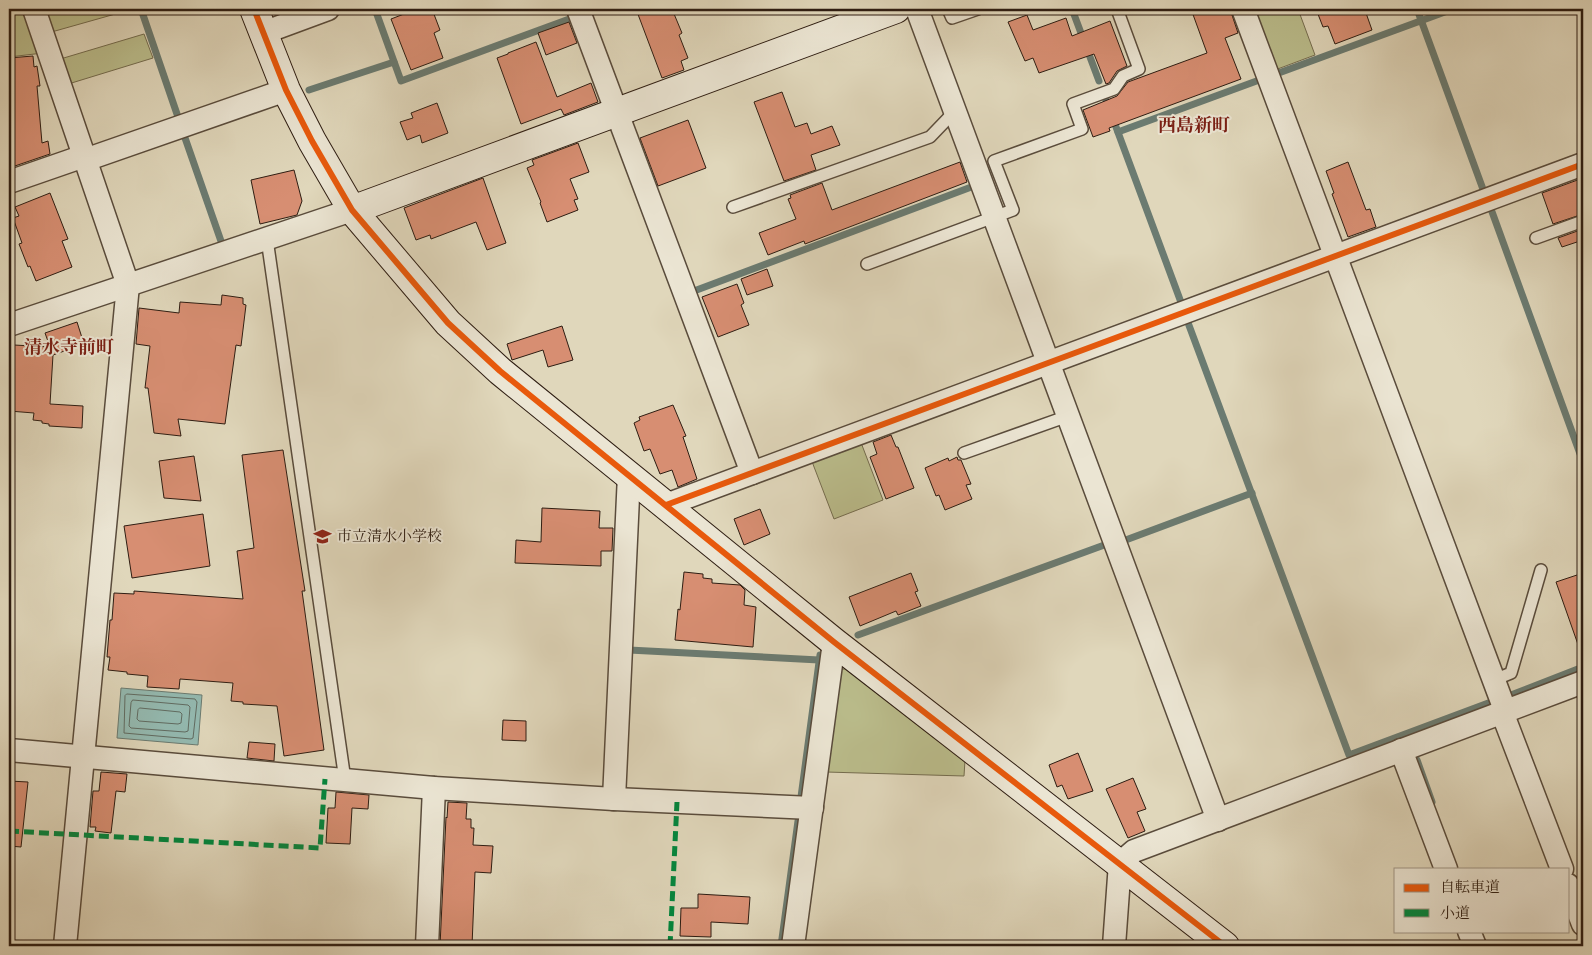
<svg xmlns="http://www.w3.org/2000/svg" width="1592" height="955" font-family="Vollkorn,'Noto Serif JP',serif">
<rect width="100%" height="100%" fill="#e0d7bb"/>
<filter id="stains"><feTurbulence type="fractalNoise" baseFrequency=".004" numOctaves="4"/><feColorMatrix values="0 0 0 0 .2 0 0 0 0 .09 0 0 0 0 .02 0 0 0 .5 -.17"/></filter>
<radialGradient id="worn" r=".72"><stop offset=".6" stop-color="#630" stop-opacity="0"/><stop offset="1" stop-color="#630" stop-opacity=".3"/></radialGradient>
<!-- green -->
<g fill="#babc8b" stroke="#746c4e">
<path d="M 9,9 L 28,9 L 43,53 L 9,57 Z"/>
<path d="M 40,9 L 133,9 L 48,33 Z"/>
<path d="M 1251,9 L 1298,9 L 1315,55 L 1275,70 Z"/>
<path d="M 144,34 L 153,58 L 65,85 L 57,60 Z"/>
<path d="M 860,440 L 883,500 L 834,519 L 811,459 Z"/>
<path d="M 848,668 L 965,760 L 964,776 L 826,772 L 840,670 Z"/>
</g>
<!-- water -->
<path fill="#94bab1" stroke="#6b7b71" d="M 121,688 L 202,695 L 198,745 L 117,738 Z"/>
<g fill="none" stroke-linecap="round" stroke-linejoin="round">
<!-- shore -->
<g stroke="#616c62" stroke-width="1">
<path d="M 127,694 L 195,699 L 197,702 L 193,738 L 191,739 L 124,733 L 125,696 Z"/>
<path d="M 133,700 L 188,705 L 190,707 L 188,731 L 185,732 L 131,728 L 129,726 L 131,703 Z"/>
<path d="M 140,708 L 180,712 L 182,714 L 181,723 L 178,724 L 139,721 L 137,719 L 138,710 Z"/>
</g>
<!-- stream -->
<g stroke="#6b7b71" stroke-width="7">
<path d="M 141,9 L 178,117"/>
<path d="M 375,9 L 401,81 L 572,18 L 574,23"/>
<path d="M 1072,9 L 1099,81"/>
<path d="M 1417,9 L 1484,192"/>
<path d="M 1276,74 L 1453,9"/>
<path d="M 309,90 L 394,62"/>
<path d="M 1106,100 L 1182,305"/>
<path d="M 1118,132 L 1262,79"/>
<path d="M 184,135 L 222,244"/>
<path d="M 1491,209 L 1583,462"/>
<path d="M 694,291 L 974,186"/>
<path d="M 1187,320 L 1349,755 L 1491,702"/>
<path d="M 1123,541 L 1252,493"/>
<path d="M 858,635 L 1107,544"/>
<path d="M 629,650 L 819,660"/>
<path d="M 1511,695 L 1583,667"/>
<path d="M 1417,760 L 1432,802"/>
<path d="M 801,797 L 820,655"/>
<path d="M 9,943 L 56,945"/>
<path d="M 74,946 L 85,946"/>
<path d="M 781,946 L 798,821"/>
</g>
</g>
<!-- building -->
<g fill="#d78e72" stroke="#2e1d12">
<path d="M 417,9 L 432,9 L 440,30 L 434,33 L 443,58 L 411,70 L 391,19 Z"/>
<path d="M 636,9 L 672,9 L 682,33 L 679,35 L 688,58 L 681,61 L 684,70 L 662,78 Z"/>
<path d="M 1191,9 L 1230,9 L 1238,33 L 1225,38 L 1241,79 L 1109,128 L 1110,131 L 1093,137 L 1083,110 L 1117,96 L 1128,82 L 1207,53 Z"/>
<path d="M 1316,9 L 1368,9 L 1369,12 L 1366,13 L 1372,30 L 1335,44 L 1328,26 L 1323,27 Z"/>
<path d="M 1027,15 L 1033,30 L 1066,18 L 1072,36 L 1110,21 L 1127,66 L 1117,71 L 1109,83 L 1106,84 L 1094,54 L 1039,73 L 1033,58 L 1025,61 L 1008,22 Z"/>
<path d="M 569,22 L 577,43 L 546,55 L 538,33 Z"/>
<path d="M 536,42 L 557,97 L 591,83 L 598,102 L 564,115 L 561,109 L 521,124 L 497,58 L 508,54 L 508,53 Z"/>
<path d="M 33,56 L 34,67 L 37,66 L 40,86 L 37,86 L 42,143 L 48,141 L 50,154 L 9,168 L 9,58 Z"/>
<path d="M 782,92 L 795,127 L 807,123 L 811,134 L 832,126 L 840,145 L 811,155 L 816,170 L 784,181 L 754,102 Z"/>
<path d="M 437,103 L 448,133 L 422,143 L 420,135 L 407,140 L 400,122 L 413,118 L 411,113 Z"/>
<path d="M 688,120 L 706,168 L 658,186 L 640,138 Z"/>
<path d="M 578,143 L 589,172 L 570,179 L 578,199 L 574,200 L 578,210 L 547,222 L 540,203 L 541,202 L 527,168 L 534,165 L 532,160 Z"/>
<path d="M 960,162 L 967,182 L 805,244 L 804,241 L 768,255 L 759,233 L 796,219 L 788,199 L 791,198 L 790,195 L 822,183 L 832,210 Z"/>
<path d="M 1348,162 L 1366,210 L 1370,209 L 1376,227 L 1348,237 L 1332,194 L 1334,193 L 1326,171 Z"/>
<path d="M 294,170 L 302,201 L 297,215 L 260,224 L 251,180 Z"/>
<path d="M 483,178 L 506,243 L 487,250 L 476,222 L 431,239 L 430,235 L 416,240 L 404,208 Z"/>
<path d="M 1583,178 L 1583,214 L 1553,224 L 1542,193 Z"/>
<path d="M 50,193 L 68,239 L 62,241 L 72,267 L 36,281 L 30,266 L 28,267 L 19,244 L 22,243 L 13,218 L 19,216 L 15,207 Z"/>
<path d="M 1583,229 L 1583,240 L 1562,247 L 1558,238 Z"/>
<path d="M 767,269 L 773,286 L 747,295 L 741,279 Z"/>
<path d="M 737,284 L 744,303 L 741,305 L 749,325 L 718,337 L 702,297 Z"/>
<path d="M 222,295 L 243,298 L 243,304 L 246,305 L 241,346 L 236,345 L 225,424 L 178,419 L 181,436 L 154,433 L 148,388 L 145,388 L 150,346 L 136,344 L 139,308 L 179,313 L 180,302 L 221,305 Z"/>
<path d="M 77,322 L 84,344 L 53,355 L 50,404 L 83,406 L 82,428 L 49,426 L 49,424 L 42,423 L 42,421 L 33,420 L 34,413 L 9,411 L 11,354 L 14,355 L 14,345 L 50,347 L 45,333 Z"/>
<path d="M 562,326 L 573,360 L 548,367 L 543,350 L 512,360 L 507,344 Z"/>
<path d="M 673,405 L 686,436 L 683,437 L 697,479 L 678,487 L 672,470 L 660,474 L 650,449 L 644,451 L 634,423 L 640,420 L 639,417 Z"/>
<path d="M 891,435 L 896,447 L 898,447 L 914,488 L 886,499 L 870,457 L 877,454 L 873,442 Z"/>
<path d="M 283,450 L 305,591 L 302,591 L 324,750 L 284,756 L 277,706 L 243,704 L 243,702 L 231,701 L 233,683 L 180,679 L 179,689 L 147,687 L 148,676 L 127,674 L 127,672 L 108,670 L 110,657 L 107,657 L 110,620 L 112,620 L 114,593 L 134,594 L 134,591 L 243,599 L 237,551 L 254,548 L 242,455 Z"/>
<path d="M 194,456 L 201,501 L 164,498 L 159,461 Z"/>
<path d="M 957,457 L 958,460 L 961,460 L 971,484 L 966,485 L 972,499 L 945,510 L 939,495 L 936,496 L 925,468 L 948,458 L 949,461 Z"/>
<path d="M 542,508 L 600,511 L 599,528 L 613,528 L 612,551 L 601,551 L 601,566 L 515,563 L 516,540 L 541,542 Z"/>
<path d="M 760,509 L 770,534 L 744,545 L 734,519 Z"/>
<path d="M 203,514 L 210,566 L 132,578 L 124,526 Z"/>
<path d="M 684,572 L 703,574 L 703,578 L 712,579 L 712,583 L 740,585 L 745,590 L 744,605 L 756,607 L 753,647 L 675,640 L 678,609 L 680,610 Z"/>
<path d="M 911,573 L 918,591 L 915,592 L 921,606 L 898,615 L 896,611 L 860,626 L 849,597 Z"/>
<path d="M 1583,573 L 1583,653 L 1581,653 L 1556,582 Z"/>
<path d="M 503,720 L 526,721 L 526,741 L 502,740 Z"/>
<path d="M 249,742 L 275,744 L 274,761 L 247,758 Z"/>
<path d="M 1078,753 L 1093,791 L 1068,799 L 1062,785 L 1057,787 L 1049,765 Z"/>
<path d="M 101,772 L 127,774 L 125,792 L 116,791 L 111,833 L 95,831 L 96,827 L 90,827 L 93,791 L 99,791 Z"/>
<path d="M 1133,778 L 1146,809 L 1137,812 L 1145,831 L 1128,838 L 1106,789 Z"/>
<path d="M 9,781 L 28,782 L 21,847 L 9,846 Z"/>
<path d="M 336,792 L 369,795 L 368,809 L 352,808 L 350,844 L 326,843 L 328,808 L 335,808 Z"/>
<path d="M 448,802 L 467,803 L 466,819 L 471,819 L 471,828 L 474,828 L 473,845 L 493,846 L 491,873 L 475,872 L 472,946 L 440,946 L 446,817 L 447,818 Z"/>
<path d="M 698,894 L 750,897 L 748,924 L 711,922 L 711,937 L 680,936 L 681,908 L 698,908 Z"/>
</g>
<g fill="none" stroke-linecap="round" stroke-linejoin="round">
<defs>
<g id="lane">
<path d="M 948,9 L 952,18 L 978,9"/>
<path d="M 733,207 L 930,137 L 955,111"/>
<path d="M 1536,238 L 1583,221"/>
<path d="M 267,239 L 345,780"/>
<path d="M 867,264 L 1013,210 L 994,161 L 1082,129 L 1073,104 L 1114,89 L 1123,76 L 1139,69 L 1117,9"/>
<path d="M 964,453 L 1068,416"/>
<path d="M 1494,680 L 1511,673 L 1541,570"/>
</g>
<g id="street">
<path d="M 34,9 L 128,285 L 65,946"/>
<path d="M 578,9 L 752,473"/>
<path d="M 917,9 L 1218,820"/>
<path d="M 1243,9 L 1505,710"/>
<path d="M 263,33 L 328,9"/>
<path d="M 85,160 L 286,90"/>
<path d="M 9,182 L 84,156"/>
<path d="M 9,325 L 352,210"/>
<path d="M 666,505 L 1583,164"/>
<path d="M 1502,712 L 1562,869"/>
<path d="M 9,750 L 434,788 L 614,799 L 812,808"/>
<path d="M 1401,750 L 1446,869"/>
<path d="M 614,799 L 629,475"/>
<path d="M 1568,885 L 1583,924"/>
<path d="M 1469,931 L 1475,946"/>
<path d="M 427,946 L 434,788"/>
<path d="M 793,946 L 834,642"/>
<path d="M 1114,946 L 1120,863 L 1134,851 L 1583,682"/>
</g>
<g id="secondary">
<path d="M 254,9 L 286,90 L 312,141 L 352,210 L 448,323 L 500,371 L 834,642 L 1225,946"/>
<path d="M 352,210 L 896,9"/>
</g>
</defs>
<!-- lane casing -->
<use href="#lane" stroke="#5a4c3c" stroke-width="14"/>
<!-- street casing -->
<use href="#street" stroke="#5a4c3c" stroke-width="25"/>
<!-- secondary casing -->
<use href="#secondary" stroke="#2e1d12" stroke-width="30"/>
<!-- lane -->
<use href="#lane" stroke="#ebe5d3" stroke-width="11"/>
<!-- street -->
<use href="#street" stroke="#ebe5d3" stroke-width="22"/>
<!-- secondary -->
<use href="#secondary" stroke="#ebe5d3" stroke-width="28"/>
<!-- quiet -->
<g stroke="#00873e" stroke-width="5" stroke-dasharray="10 5" stroke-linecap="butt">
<path d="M 9,831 L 320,848 L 325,779"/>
<path d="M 670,946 L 677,802"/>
</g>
<defs>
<g id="cycleway">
<path d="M 254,9 L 286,90 L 312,141 L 352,210 L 448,323 L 500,371 L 834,642 L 1225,946"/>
<path d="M 666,505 L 1583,164"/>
</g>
</defs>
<!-- cycleway casing -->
<use href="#cycleway" stroke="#ebe5d3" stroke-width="9"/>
<!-- cycleway -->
<use href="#cycleway" stroke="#e8590c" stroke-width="6"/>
</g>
<!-- icons -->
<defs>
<symbol id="school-bare" viewBox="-9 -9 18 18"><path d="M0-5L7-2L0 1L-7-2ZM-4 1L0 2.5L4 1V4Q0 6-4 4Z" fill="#8f2418" stroke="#ebe5d3" stroke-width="2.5" paint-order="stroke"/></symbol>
</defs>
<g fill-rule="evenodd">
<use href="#school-bare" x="310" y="524" width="25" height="25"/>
</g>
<g text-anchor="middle" stroke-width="4" stroke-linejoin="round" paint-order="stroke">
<!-- poi labels -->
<g font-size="15" fill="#2e1d12" stroke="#ebe5d3" text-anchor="start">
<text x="337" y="541">市立清水小学校</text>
</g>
<!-- quarter labels -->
<g font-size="18" font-weight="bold" fill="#7a1f14" stroke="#ebe5d3">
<text x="1194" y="131">西島新町</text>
<text x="69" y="353">清水寺前町</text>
</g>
</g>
<!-- margin -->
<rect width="1592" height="955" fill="none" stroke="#e0d7bb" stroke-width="30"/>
<rect x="10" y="10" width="1572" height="935" fill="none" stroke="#2e1d12" stroke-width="2.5"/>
<rect x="15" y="15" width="1562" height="925" fill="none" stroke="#2e1d12"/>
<!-- legend -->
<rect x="1394" y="868" width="175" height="65" fill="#ebe5d3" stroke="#9f9586"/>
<rect x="1404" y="884" width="25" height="8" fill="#e8590c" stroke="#9f9586"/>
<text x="1440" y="892" font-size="15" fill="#2e1d12">自転車道</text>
<rect x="1404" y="909" width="25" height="8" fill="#00873e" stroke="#9f9586"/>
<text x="1440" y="918" font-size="15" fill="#2e1d12">小道</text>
<rect width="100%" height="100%" filter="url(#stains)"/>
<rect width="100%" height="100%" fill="url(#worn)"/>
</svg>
